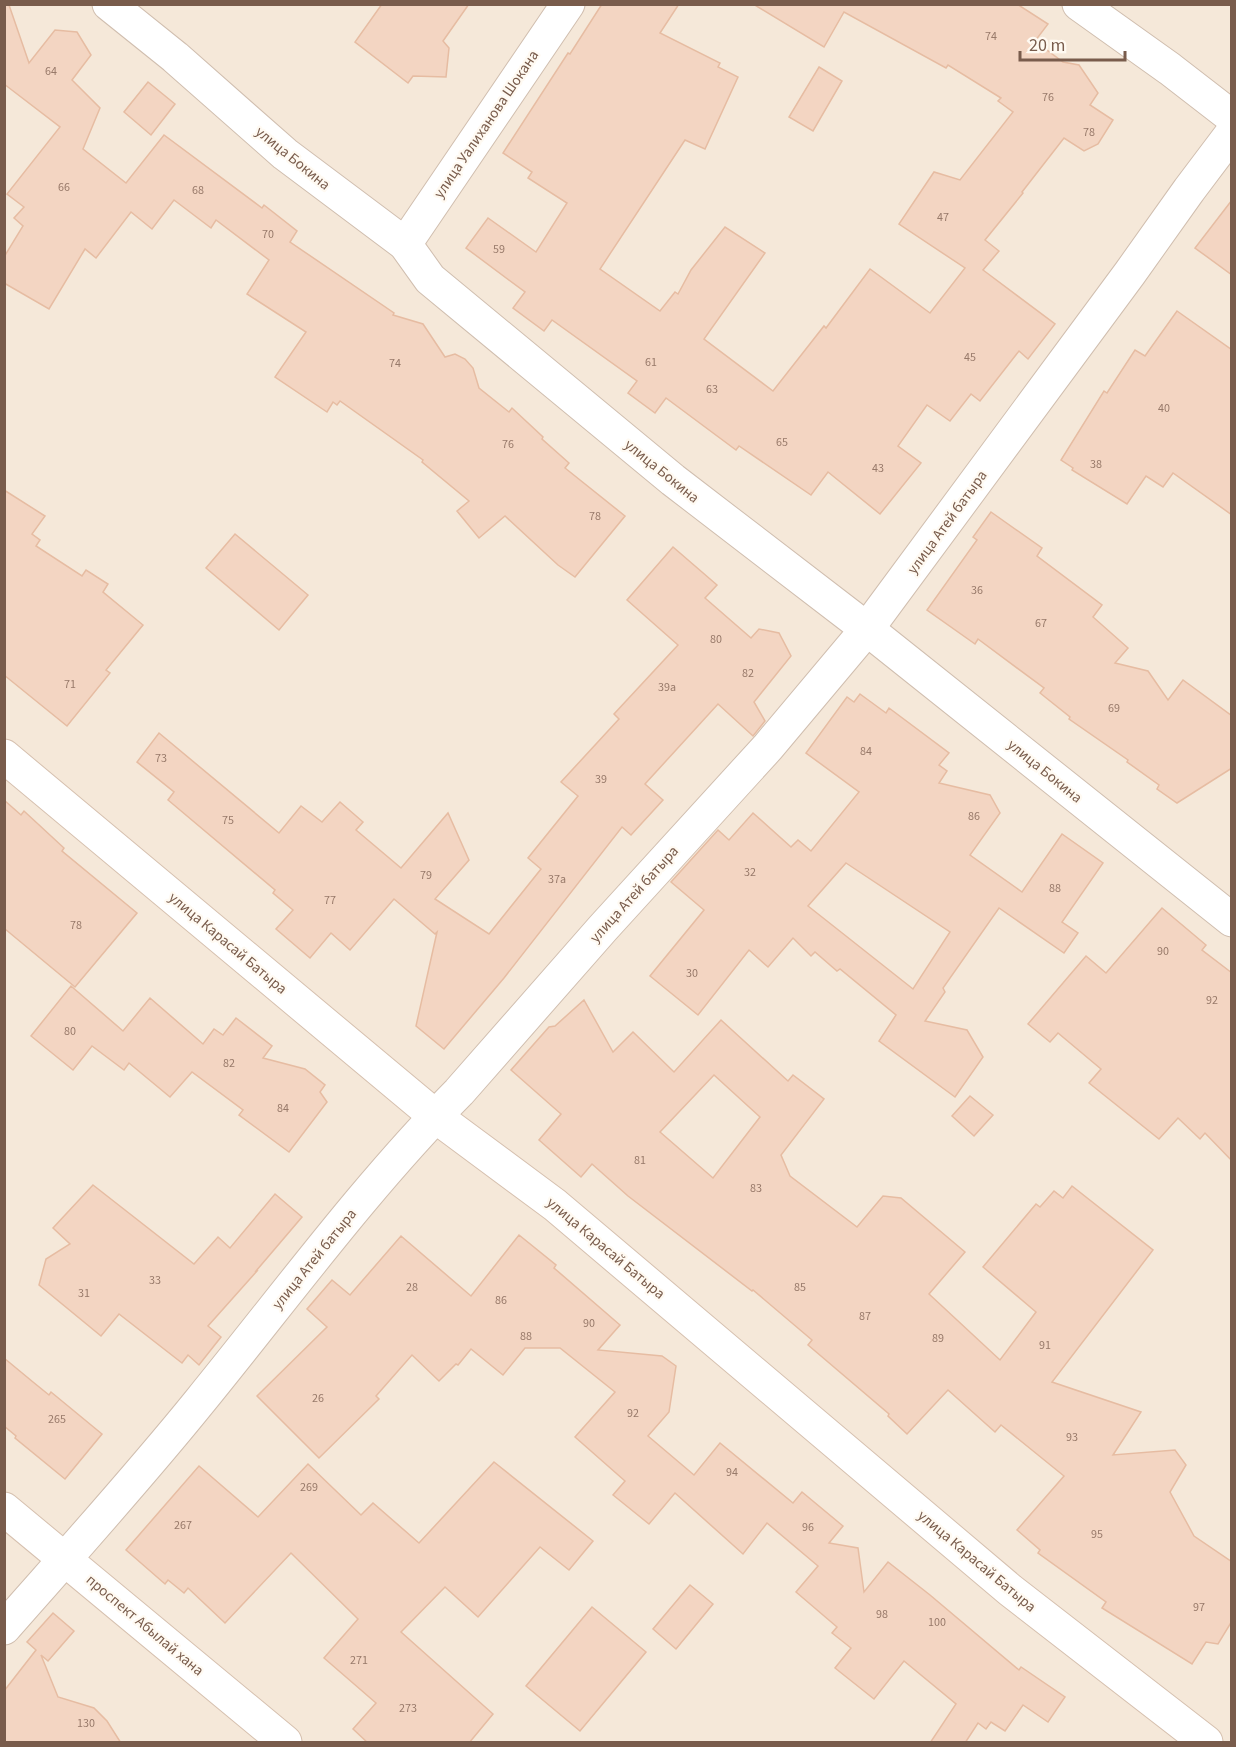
<svg xmlns="http://www.w3.org/2000/svg" width="1236" height="1747" font-family="'Source Sans 3',sans-serif">
<rect width="100%" height="100%" fill="#fdf6eb"/>
<!-- residential -->
<rect fill="#f5e8d9" x="5" y="5" width="1226" height="1737"/>
<!-- building -->
<g fill="#f3d5c2" stroke="#e6bca2" stroke-width="1.5" fill-rule="evenodd">
<path d="M 382,4 L 469,4 L 443,41 L 449,48 L 446,77 L 413,76 L 408,83 L 355,42 Z"/>
<path d="M 602,4 L 679,4 L 660,33 L 720,63 L 718,67 L 738,77 L 705,149 L 685,140 L 600,269 L 660,311 L 675,292 L 678,294 L 691,270 L 725,227 L 765,253 L 704,339 L 773,391 L 824,326 L 826,328 L 870,269 L 930,313 L 965,268 L 899,224 L 934,172 L 960,180 L 1013,112 L 998,101 L 1001,98 L 948,65 L 946,68 L 844,12 L 824,47 L 753,4 L 1017,4 L 1048,24 L 1035,41 L 1063,62 L 1079,65 L 1098,93 L 1090,105 L 1113,120 L 1098,144 L 1084,151 L 1064,138 L 1022,192 L 1023,193 L 985,240 L 999,251 L 983,270 L 1055,324 L 1028,359 L 1019,351 L 980,401 L 971,394 L 950,421 L 927,405 L 898,446 L 921,463 L 880,514 L 828,472 L 811,495 L 739,446 L 736,450 L 666,398 L 655,413 L 628,393 L 637,381 L 552,320 L 544,331 L 513,308 L 525,292 L 466,248 L 488,218 L 536,252 L 567,203 L 528,178 L 532,172 L 503,153 L 568,53 L 570,54 Z"/>
<path d="M 4,5 L 9,5 L 29,63 L 55,30 L 77,32 L 91,55 L 72,80 L 100,108 L 83,149 L 126,183 L 164,135 L 262,208 L 264,205 L 297,231 L 290,242 L 394,313 L 393,315 L 423,324 L 445,357 L 455,354 L 465,359 L 473,368 L 479,388 L 509,412 L 512,408 L 543,437 L 542,439 L 569,463 L 565,468 L 625,516 L 575,577 L 558,565 L 505,516 L 479,538 L 457,511 L 469,501 L 422,462 L 423,460 L 340,401 L 337,405 L 333,402 L 327,412 L 275,377 L 306,332 L 247,294 L 269,260 L 216,220 L 211,228 L 174,200 L 152,229 L 131,212 L 96,258 L 85,249 L 49,309 L 4,283 L 4,257 L 23,226 L 14,218 L 24,207 L 7,194 L 60,127 L 4,84 Z"/>
<path d="M 819,67 L 842,81 L 813,131 L 789,117 Z"/>
<path d="M 148,82 L 175,104 L 151,135 L 124,112 Z"/>
<path d="M 1232,200 L 1232,275 L 1195,248 Z"/>
<path d="M 1177,311 L 1232,350 L 1232,515 L 1173,473 L 1163,487 L 1146,476 L 1127,504 L 1072,470 L 1073,468 L 1061,460 L 1104,391 L 1107,393 L 1135,350 L 1145,356 Z"/>
<path d="M 4,490 L 45,516 L 32,534 L 40,540 L 36,546 L 82,576 L 86,570 L 108,584 L 103,592 L 143,625 L 106,670 L 110,673 L 67,726 L 4,675 Z"/>
<path d="M 991,512 L 1042,548 L 1037,556 L 1102,605 L 1093,617 L 1128,648 L 1115,663 L 1148,671 L 1168,700 L 1183,680 L 1232,716 L 1232,768 L 1177,803 L 1157,789 L 1159,785 L 1127,762 L 1128,760 L 1069,719 L 1070,717 L 1040,693 L 1044,688 L 978,639 L 975,644 L 927,610 L 977,540 L 973,537 Z"/>
<path d="M 235,534 L 308,595 L 279,630 L 206,568 Z"/>
<path d="M 673,547 L 717,585 L 705,598 L 751,638 L 759,629 L 779,633 L 791,656 L 754,702 L 765,721 L 753,736 L 718,704 L 645,784 L 663,800 L 631,835 L 622,827 L 504,978 L 444,1049 L 416,1026 L 437,932 L 435,934 L 394,899 L 350,950 L 331,933 L 310,958 L 276,929 L 293,910 L 273,893 L 275,890 L 168,800 L 174,792 L 137,762 L 159,733 L 279,833 L 301,806 L 322,822 L 340,802 L 363,822 L 356,830 L 401,868 L 448,813 L 469,860 L 435,899 L 489,934 L 541,869 L 528,858 L 578,796 L 561,782 L 619,719 L 614,714 L 678,645 L 627,600 Z"/>
<path d="M 860,694 L 886,713 L 889,708 L 949,753 L 939,765 L 947,771 L 939,783 L 990,795 L 1000,813 L 970,855 L 1022,892 L 1062,834 L 1103,863 L 1062,922 L 1078,933 L 1064,953 L 999,908 L 943,988 L 945,992 L 925,1021 L 967,1030 L 983,1057 L 955,1097 L 879,1041 L 896,1015 L 840,969 L 837,971 L 815,952 L 811,956 L 793,938 L 768,967 L 749,950 L 698,1015 L 650,976 L 704,910 L 671,882 L 718,830 L 729,840 L 753,813 L 791,847 L 798,840 L 811,851 L 859,792 L 806,753 L 847,697 L 854,702 ZM 846,863 L 950,932 L 913,989 L 808,906 Z"/>
<path d="M 4,800 L 21,815 L 24,811 L 64,848 L 62,851 L 137,913 L 75,987 L 5,929 Z"/>
<path d="M 1162,908 L 1206,945 L 1202,950 L 1232,973 L 1232,1161 L 1205,1133 L 1200,1139 L 1178,1118 L 1159,1139 L 1089,1083 L 1101,1069 L 1058,1033 L 1050,1042 L 1028,1024 L 1086,956 L 1106,973 Z"/>
<path d="M 71,986 L 123,1031 L 150,998 L 203,1044 L 214,1029 L 223,1035 L 236,1018 L 272,1046 L 263,1058 L 305,1069 L 325,1085 L 320,1092 L 327,1102 L 289,1152 L 239,1115 L 243,1110 L 192,1072 L 170,1097 L 129,1063 L 124,1070 L 92,1046 L 73,1070 L 31,1036 Z"/>
<path d="M 584,1000 L 613,1052 L 633,1032 L 674,1072 L 721,1020 L 788,1081 L 793,1075 L 824,1099 L 781,1155 L 790,1176 L 857,1227 L 883,1196 L 901,1198 L 965,1252 L 929,1294 L 1000,1360 L 1036,1312 L 983,1267 L 1036,1204 L 1040,1207 L 1054,1191 L 1063,1198 L 1072,1186 L 1153,1250 L 1052,1382 L 1141,1412 L 1113,1455 L 1175,1450 L 1186,1465 L 1170,1492 L 1194,1536 L 1232,1562 L 1232,1621 L 1218,1644 L 1206,1642 L 1192,1664 L 1102,1608 L 1106,1602 L 1038,1553 L 1040,1550 L 1017,1530 L 1064,1476 L 1001,1425 L 995,1432 L 948,1390 L 907,1434 L 888,1416 L 889,1414 L 808,1345 L 812,1340 L 753,1290 L 752,1291 L 628,1196 L 592,1164 L 581,1177 L 539,1140 L 561,1114 L 511,1070 L 549,1027 L 555,1026 ZM 714,1075 L 760,1117 L 713,1178 L 660,1132 Z"/>
<path d="M 970,1096 L 993,1115 L 974,1136 L 952,1116 Z"/>
<path d="M 93,1185 L 194,1264 L 218,1237 L 230,1248 L 275,1194 L 302,1217 L 256,1271 L 257,1271 L 208,1326 L 221,1337 L 199,1365 L 188,1355 L 182,1363 L 119,1314 L 101,1336 L 39,1285 L 46,1259 L 70,1244 L 53,1228 Z"/>
<path d="M 519,1235 L 556,1265 L 554,1268 L 620,1325 L 598,1350 L 662,1356 L 676,1366 L 669,1412 L 648,1436 L 694,1475 L 720,1443 L 793,1503 L 802,1492 L 843,1526 L 829,1543 L 858,1548 L 864,1592 L 888,1562 L 930,1595 L 1019,1670 L 1021,1667 L 1065,1697 L 1048,1722 L 1023,1705 L 1005,1731 L 991,1722 L 986,1729 L 978,1723 L 965,1743 L 930,1743 L 956,1704 L 904,1661 L 874,1699 L 835,1668 L 851,1648 L 832,1633 L 837,1627 L 796,1592 L 818,1566 L 767,1523 L 743,1554 L 675,1493 L 649,1524 L 613,1495 L 625,1481 L 575,1437 L 615,1392 L 560,1348 L 525,1348 L 503,1375 L 471,1349 L 458,1365 L 456,1364 L 439,1381 L 412,1355 L 376,1396 L 379,1399 L 319,1458 L 257,1396 L 327,1327 L 307,1309 L 332,1280 L 350,1295 L 401,1236 L 471,1296 Z"/>
<path d="M 4,1358 L 33,1382 L 49,1395 L 51,1392 L 102,1434 L 65,1479 L 15,1438 L 16,1436 L 4,1426 Z"/>
<path d="M 494,1462 L 593,1541 L 569,1570 L 540,1547 L 478,1617 L 445,1587 L 401,1632 L 493,1714 L 469,1743 L 368,1743 L 353,1729 L 376,1703 L 324,1658 L 358,1619 L 291,1553 L 225,1623 L 188,1588 L 184,1593 L 168,1580 L 165,1584 L 126,1550 L 199,1466 L 258,1517 L 308,1464 L 361,1515 L 373,1503 L 419,1543 Z"/>
<path d="M 690,1585 L 713,1604 L 676,1649 L 653,1629 Z"/>
<path d="M 592,1607 L 646,1652 L 580,1731 L 526,1686 Z"/>
<path d="M 53,1613 L 74,1631 L 48,1661 L 41,1655 L 58,1697 L 94,1708 L 107,1721 L 121,1743 L 4,1743 L 4,1691 L 36,1650 L 27,1642 Z"/>
</g>
<g fill="none" stroke-linecap="round" stroke-linejoin="round">
<defs>
<g id="street">
<path d="M 109,4 L 175,57 L 285,154 L 405,244 L 430,279 L 673,480 L 867,629 L 1232,920"/>
<path d="M 1079,4 L 1170,69 L 1232,117"/>
<path d="M 405,244 L 568,4"/>
<path d="M 4,1628 C 70,1553 137,1479 200,1401 C 284,1298 365,1187 459,1092 L 603,928 L 768,747 L 867,629 L 1130,273 L 1189,190 L 1232,133"/>
</g>
<g id="secondary">
<path d="M 4,756 L 435,1116 L 555,1205 L 1010,1590 L 1206,1742"/>
<path d="M 4,1509 L 285,1742"/>
</g>
</defs>
<!-- street casing -->
<use href="#street" stroke="#d0beaf" stroke-width="35"/>
<!-- secondary casing -->
<use href="#secondary" stroke="#d6c0af" stroke-width="35"/>
<!-- street -->
<use href="#street" stroke="#fff" stroke-width="33"/>
<!-- secondary -->
<use href="#secondary" stroke="#fff" stroke-width="33"/>
</g>
<g text-anchor="middle" stroke-width="4.5" stroke-linejoin="round" paint-order="stroke">
<!-- number labels -->
<g font-size="12" fill="#987a6a">
<text x="991" y="40">74</text>
<text x="51" y="75">64</text>
<text x="1048" y="101">76</text>
<text x="1089" y="136">78</text>
<text x="64" y="191">66</text>
<text x="198" y="194">68</text>
<text x="943" y="221">47</text>
<text x="268" y="238">70</text>
<text x="499" y="253">59</text>
<text x="970" y="361">45</text>
<text x="651" y="366">61</text>
<text x="395" y="367">74</text>
<text x="712" y="393">63</text>
<text x="1164" y="412">40</text>
<text x="782" y="446">65</text>
<text x="508" y="448">76</text>
<text x="1096" y="468">38</text>
<text x="878" y="472">43</text>
<text x="595" y="520">78</text>
<text x="977" y="594">36</text>
<text x="1041" y="627">67</text>
<text x="716" y="643">80</text>
<text x="748" y="677">82</text>
<text x="70" y="688">71</text>
<text x="667" y="691">39а</text>
<text x="1114" y="712">69</text>
<text x="866" y="755">84</text>
<text x="161" y="762">73</text>
<text x="601" y="783">39</text>
<text x="974" y="820">86</text>
<text x="228" y="824">75</text>
<text x="750" y="876">32</text>
<text x="426" y="879">79</text>
<text x="557" y="883">37а</text>
<text x="1055" y="892">88</text>
<text x="330" y="904">77</text>
<text x="76" y="929">78</text>
<text x="1163" y="955">90</text>
<text x="692" y="977">30</text>
<text x="1212" y="1004">92</text>
<text x="70" y="1035">80</text>
<text x="229" y="1067">82</text>
<text x="283" y="1112">84</text>
<text x="640" y="1164">81</text>
<text x="756" y="1192">83</text>
<text x="155" y="1284">33</text>
<text x="412" y="1291">28</text>
<text x="800" y="1291">85</text>
<text x="84" y="1297">31</text>
<text x="501" y="1304">86</text>
<text x="865" y="1320">87</text>
<text x="589" y="1327">90</text>
<text x="526" y="1340">88</text>
<text x="938" y="1342">89</text>
<text x="1045" y="1349">91</text>
<text x="318" y="1402">26</text>
<text x="633" y="1417">92</text>
<text x="57" y="1423">265</text>
<text x="1072" y="1441">93</text>
<text x="732" y="1476">94</text>
<text x="309" y="1491">269</text>
<text x="183" y="1529">267</text>
<text x="808" y="1531">96</text>
<text x="1097" y="1538">95</text>
<text x="1199" y="1611">97</text>
<text x="882" y="1618">98</text>
<text x="937" y="1626">100</text>
<text x="359" y="1664">271</text>
<text x="408" y="1712">273</text>
<text x="86" y="1727">130</text>
</g>
<!-- street labels -->
<g font-size="15" fill="#795c4c" stroke="#fffaf2">
<text transform="translate(486 124) rotate(-56)" y="5">улица Уалиханова Шокана</text>
<text transform="translate(293 158) rotate(39)" y="5">улица Бокина</text>
<text transform="translate(662 471) rotate(39)" y="5">улица Бокина</text>
<text transform="translate(947 522) rotate(-54)" y="5">улица Атей батыра</text>
<text transform="translate(1045 771) rotate(39)" y="5">улица Бокина</text>
<text transform="translate(634 894) rotate(-48)" y="5">улица Атей батыра</text>
<text transform="translate(228 943) rotate(40)" y="5">улица Карасай Батыра</text>
<text transform="translate(606 1248) rotate(40)" y="5">улица Карасай Батыра</text>
<text transform="translate(314 1259) rotate(-51)" y="5">улица Атей батыра</text>
<text transform="translate(977 1561) rotate(40)" y="5">улица Карасай Батыра</text>
<text transform="translate(145 1625) rotate(40)" y="5">проспект Абылай хана</text>
</g>
</g>
<!-- border -->
<rect width="1236" height="1747" fill="none" stroke="#795c4c" stroke-width="12"/>
<!-- scale -->
<path d="M1020 51v9h105v-9" fill="none" stroke="#795c4c" stroke-width="3"/>
<text x="1029" y="51" font-size="18" fill="#795c4c" stroke="#fffaf2" stroke-width="4.5" paint-order="stroke">20 m</text>
</svg>
